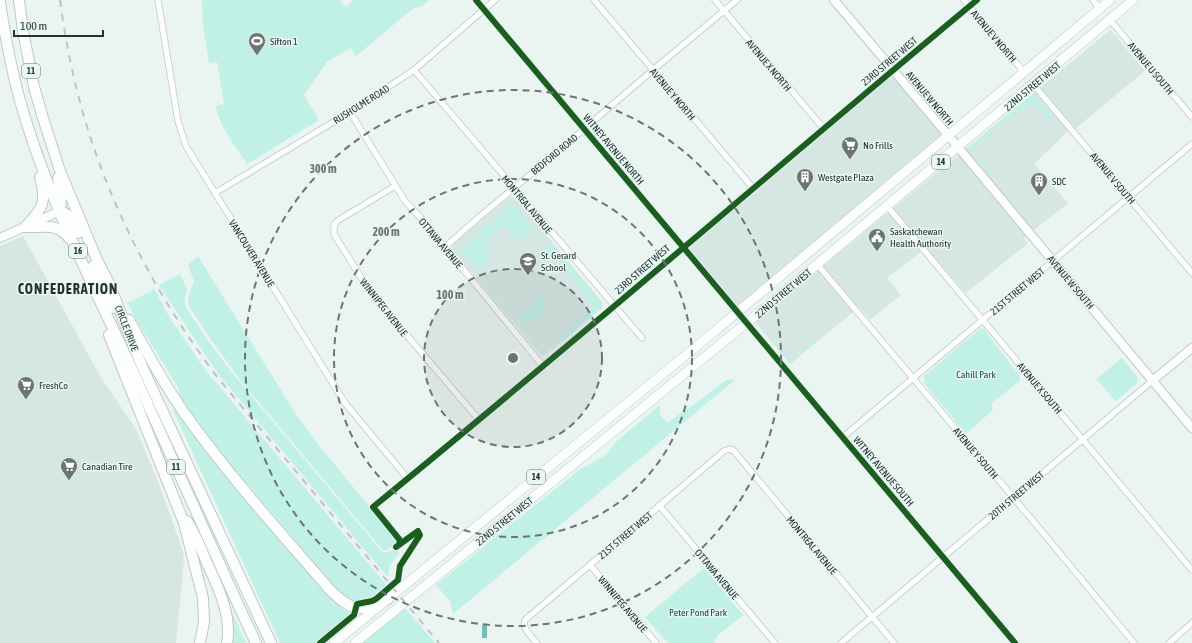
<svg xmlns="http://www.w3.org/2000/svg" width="1192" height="643" font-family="'Asap Condensed',sans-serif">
<rect width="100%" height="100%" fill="#eaf4f1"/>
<!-- built -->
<g fill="#d6e7e3">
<path d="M 1111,30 L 1145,71 L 1076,128 L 1067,132 L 1034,164 L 1068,203 L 1024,238 L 1027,244 L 966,293 L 926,248 L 887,278 L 901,295 L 870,320 L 859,307 L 790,364 L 755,322 L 1109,31 Z"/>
<path d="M 893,70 L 949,135 L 738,311 L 683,247 L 715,215 L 786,156 L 824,129 L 856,97 Z"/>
<path d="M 509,197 L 515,198 L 602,302 L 602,308 L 544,356 L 540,354 L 453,251 L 452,248 L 453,243 Z"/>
<path d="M 23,236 L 100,376 L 136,429 L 158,481 L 183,552 L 184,561 L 176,643 L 0,643 L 0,246 Z"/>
</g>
<!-- green -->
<g fill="#c1f0e7">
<path d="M 202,0 L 340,0 L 346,7 L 354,0 L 429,0 L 422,6 L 415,7 L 356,56 L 351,48 L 327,62 L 304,95 L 319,120 L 247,164 C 236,146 219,127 216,106 L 224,104 L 217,62 L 209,63 L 203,26 Z"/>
<path d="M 1032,95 L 1033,95 L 1037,97 L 1053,116 L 1047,120 L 1046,118 L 1048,116 L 1047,115 L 1045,116 C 1035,91 1004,122 994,131 L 991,129 Z"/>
<path d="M 990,130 L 992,133 L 972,150 L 989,170 L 993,167 L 994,168 L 990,173 L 988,173 L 969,148 Z"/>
<path d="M 513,204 L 533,228 L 520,240 L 515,240 L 512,237 L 512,233 L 505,225 L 486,239 L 480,231 Z"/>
<path d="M 480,233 C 490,247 492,258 478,270 L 462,253 L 463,248 Z"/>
<path d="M 551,243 L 602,304 L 601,308 L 561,343 L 558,339 L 594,308 L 589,302 L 590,301 L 560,265 L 559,265 L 544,248 Z"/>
<path d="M 198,256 L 295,413 L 316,442 L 396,539 L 396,544 L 386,550 L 383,550 L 381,548 L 241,381 L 210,338 L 189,306 L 188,299 L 194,281 L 188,265 Z"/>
<path d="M 180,274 L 187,289 L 185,297 L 185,306 L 206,338 L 229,369 L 382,552 L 385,553 L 396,549 L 399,553 L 390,565 L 388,577 L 386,575 L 219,375 L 192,335 L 159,285 Z"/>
<path d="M 154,288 L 168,315 L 203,367 L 388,587 C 379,595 368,604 354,601 L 353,604 L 344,596 L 333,585 L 204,433 L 179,395 L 179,389 L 140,326 L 127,302 L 131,301 L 133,303 L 132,301 L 149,292 L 151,293 L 151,291 Z"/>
<path d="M 541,298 L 548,307 L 526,326 L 518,317 Z"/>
<path d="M 982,327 L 1020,376 L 1020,381 L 991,403 L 993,410 L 966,434 L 924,383 L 924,376 Z"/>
<path d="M 811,338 L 815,343 L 790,364 L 777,348 L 779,346 L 789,359 L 793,359 L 809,346 L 810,343 L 808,340 Z"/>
<path d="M 1122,358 L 1138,378 L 1137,383 L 1116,401 L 1096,379 Z"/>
<path d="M 736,379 L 453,614 L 450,601 L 436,585 L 579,470 L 606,455 L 618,440 L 660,405 L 660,415 L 667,423 L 700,400 L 726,380 Z"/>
<path d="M 172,408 L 327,593 L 341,608 L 352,615 L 317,643 L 280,643 Z"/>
<path d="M 704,568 L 743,615 L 717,636 L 714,643 L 668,643 L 645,617 Z"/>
<path d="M 230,608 L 246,643 L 231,643 Z"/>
<path d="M 405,608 L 435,643 L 362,643 L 397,614 L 399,615 L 400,612 Z"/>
</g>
<!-- water -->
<rect fill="#72c0b3" x="482" y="625" width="5" height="13"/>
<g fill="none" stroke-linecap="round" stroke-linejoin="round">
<defs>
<g id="street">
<path d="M 158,0 L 178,121 L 186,146 L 345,403 L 408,479"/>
<path d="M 476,0 L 1015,643"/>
<path d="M 594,0 L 753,188"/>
<path d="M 715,0 L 824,129"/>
<path d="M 964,0 L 1024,72"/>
<path d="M 1093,0 L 1100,9"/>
<path d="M 1110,20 L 1192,117"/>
<path d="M 414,70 L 642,338"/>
<path d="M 1033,84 L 1192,273"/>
<path d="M 350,112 L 405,201 L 420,217 L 543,366"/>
<path d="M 395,186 L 337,221 L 334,226 L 334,234 L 370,292 L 479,420"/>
<path d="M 215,193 L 350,112 L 414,70 L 495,0"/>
<path d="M 887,206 L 1192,570"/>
<path d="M 445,247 L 479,217 L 549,159 L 653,70 L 737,0"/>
<path d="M 817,264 L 1044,534 L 1134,643"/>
<path d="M 843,437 L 1192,144"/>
<path d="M 659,505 L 775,643"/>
<path d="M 373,507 C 577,341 775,168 977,0"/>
<path d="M 590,565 L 656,643"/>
<path d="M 537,643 C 531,636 522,629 525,620 L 724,451 L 730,449 L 734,451 L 894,643"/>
<path d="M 841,643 L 1152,381"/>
<path d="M 1169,643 L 1192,623"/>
</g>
<g id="secondary">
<path d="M 834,0 L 958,147 L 1192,428"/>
<path d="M 0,238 L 60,211"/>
<path d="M 1152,381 L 1192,348"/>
</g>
<g id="primary">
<path d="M 334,643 L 697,346 L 1110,0"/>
<path d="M 355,643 L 766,307 L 1133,0"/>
</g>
<g id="highway">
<path d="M 19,0 L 23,31 L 34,87 L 43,118 L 60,171 L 97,260 L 109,283 L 138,357 L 156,397 L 271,643"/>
<path d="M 0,2 C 6,43 14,84 27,124 C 53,208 94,287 131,367 C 155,421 180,475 204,529 C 221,567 238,605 256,643"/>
<path d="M 58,178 L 61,197 L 60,210"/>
<path d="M 60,211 C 71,214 74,223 78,233"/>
<path d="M 25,227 C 43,209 47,202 40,177"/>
<path d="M 25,227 C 44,228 57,222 70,239"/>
<path d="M 93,266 L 112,308"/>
<path d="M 129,320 C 147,352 164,385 185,414 C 229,476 281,533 330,590 C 352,611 361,614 388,599"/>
<path d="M 109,335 L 184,523 L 203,598 L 204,622 L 200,643"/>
<path d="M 187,521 C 195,534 201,548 207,563 C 218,587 232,615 227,643"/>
</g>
</defs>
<!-- street casing -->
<use href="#street" stroke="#c1c8c6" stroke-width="7"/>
<!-- secondary casing -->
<use href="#secondary" stroke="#c1c8c6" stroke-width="10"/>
<!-- primary casing -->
<use href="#primary" stroke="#c1c8c6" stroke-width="10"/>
<!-- highway casing -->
<use href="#highway" stroke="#c1c8c6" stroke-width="12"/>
<!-- street -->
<use href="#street" stroke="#fcfdfd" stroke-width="5.5"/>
<!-- secondary -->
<use href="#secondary" stroke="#fcfdfd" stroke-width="8"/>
<!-- primary -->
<use href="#primary" stroke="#fcfdfd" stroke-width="9"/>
<!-- highway -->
<use href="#highway" stroke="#fcfdfd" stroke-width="10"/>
<!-- rail -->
<path stroke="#c0c3c2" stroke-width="2" stroke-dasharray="7 7" stroke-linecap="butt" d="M 60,0 C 66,45 75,89 89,133 C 117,221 162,304 218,378 L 439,643"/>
<defs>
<g id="cycleway">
<path d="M 476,0 L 1015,643"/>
<path d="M 400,544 L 399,539 L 378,513 L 373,507 C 577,341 775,168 977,0"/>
<path d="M 320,643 L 354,615 L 357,604 L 372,601 L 376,599 L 398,580 L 400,566 L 420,535 L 418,531 L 396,547"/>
</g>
</defs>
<!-- cycleway casing -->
<use href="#cycleway" stroke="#e7f7f3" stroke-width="8"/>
<!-- cycleway -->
<use href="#cycleway" stroke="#1b5e20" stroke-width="6"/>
</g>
<!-- distance rings -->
<circle cx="513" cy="358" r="89" fill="#6d7573" fill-opacity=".12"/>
<g fill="none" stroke="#6d7573" stroke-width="2" stroke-dasharray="7 5">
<circle cx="513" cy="358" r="89"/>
<circle cx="513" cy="358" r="179"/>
<circle cx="513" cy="358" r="268"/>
</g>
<!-- icons -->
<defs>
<symbol id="stadium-pin" viewBox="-11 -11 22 30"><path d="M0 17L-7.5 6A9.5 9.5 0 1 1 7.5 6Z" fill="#6d7573" stroke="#e7f7f3"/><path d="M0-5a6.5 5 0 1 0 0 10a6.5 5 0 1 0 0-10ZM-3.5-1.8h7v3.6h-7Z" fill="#fff"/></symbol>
<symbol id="supermarket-pin" viewBox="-11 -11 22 30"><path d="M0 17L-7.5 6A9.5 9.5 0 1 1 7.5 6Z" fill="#6d7573" stroke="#e7f7f3"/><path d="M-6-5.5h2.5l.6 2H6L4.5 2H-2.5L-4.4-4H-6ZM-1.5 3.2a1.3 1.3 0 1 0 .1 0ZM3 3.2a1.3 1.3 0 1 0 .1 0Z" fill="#fff"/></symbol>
<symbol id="building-pin" viewBox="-11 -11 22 30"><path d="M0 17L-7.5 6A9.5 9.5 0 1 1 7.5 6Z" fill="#6d7573" stroke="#e7f7f3"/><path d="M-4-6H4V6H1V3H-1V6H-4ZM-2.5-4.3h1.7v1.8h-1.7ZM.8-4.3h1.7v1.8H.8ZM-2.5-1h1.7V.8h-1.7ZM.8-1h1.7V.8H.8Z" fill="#fff"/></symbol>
<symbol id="civic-pin" viewBox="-11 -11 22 30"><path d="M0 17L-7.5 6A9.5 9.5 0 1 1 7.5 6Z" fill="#6d7573" stroke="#e7f7f3"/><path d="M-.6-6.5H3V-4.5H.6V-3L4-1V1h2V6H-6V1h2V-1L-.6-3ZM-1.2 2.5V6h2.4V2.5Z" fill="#fff"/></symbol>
<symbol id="school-pin" viewBox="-11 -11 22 30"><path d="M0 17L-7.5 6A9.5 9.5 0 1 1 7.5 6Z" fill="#6d7573" stroke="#e7f7f3"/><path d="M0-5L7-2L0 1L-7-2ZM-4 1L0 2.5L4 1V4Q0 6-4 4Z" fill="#fff"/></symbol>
</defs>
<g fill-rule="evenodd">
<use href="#stadium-pin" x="247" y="31" width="20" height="27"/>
<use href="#supermarket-pin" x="840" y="135" width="20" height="27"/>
<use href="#building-pin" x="795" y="167" width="20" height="27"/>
<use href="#building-pin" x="1029" y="171" width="20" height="27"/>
<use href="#civic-pin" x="867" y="227" width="20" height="27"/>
<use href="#school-pin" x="518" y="251" width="20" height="27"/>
<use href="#supermarket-pin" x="16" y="375" width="20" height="27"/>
<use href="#supermarket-pin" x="59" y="456" width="20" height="27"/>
</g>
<g text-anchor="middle" stroke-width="3" stroke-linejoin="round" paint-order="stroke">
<!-- shield labels -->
<g fill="#e7f7f3" stroke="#636c6a" stroke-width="1">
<rect x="22" y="64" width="18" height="14" rx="3"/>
<rect x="932" y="155" width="18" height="14" rx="3"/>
<rect x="69" y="244" width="18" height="14" rx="3"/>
<rect x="167" y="460" width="18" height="14" rx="3"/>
<rect x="527" y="470" width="18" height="14" rx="3"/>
</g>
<g font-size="9" font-weight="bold" fill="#2a302f">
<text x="31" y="74">11</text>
<text x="941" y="165">14</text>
<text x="78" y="254">16</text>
<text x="176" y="470">11</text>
<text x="536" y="480">14</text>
</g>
<!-- street labels -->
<g font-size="10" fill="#2a302f" stroke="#e7f7f3">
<text transform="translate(994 36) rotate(50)" y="4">AVENUE V NORTH</text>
<text transform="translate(889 61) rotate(-40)" y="4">23RD STREET WEST</text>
<text transform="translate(769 65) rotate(50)" y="4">AVENUE X NORTH</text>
<text transform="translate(1151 68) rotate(50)" y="4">AVENUE U SOUTH</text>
<text transform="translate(1032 86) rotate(-40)" y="4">22ND STREET WEST</text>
<text transform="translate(673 94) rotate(50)" y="4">AVENUE Y NORTH</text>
<text transform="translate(930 98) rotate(50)" y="4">AVENUE W NORTH</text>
<text transform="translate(361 104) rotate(-32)" y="4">RUSHOLME ROAD</text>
<text transform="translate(614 149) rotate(50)" y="4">WITNEY AVENUE NORTH</text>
<text transform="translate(554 154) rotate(-40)" y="4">BEDFORD ROAD</text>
<text transform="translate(1113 178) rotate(50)" y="4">AVENUE V SOUTH</text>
<text transform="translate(527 204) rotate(50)" y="4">MONTREAL AVENUE</text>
<text transform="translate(441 243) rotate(50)" y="4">OTTAWA AVENUE</text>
<text transform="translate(252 253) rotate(58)" y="4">VANCOUVER AVENUE</text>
<text transform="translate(642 269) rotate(-41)" y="4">23RD STREET WEST</text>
<text transform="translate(1071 282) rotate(50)" y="4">AVENUE W SOUTH</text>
<text transform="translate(1017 291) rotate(-40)" y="4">21ST STREET WEST</text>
<text transform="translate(783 293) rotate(-40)" y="4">22ND STREET WEST</text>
<text transform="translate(384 307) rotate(52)" y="4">WINNIPEG AVENUE</text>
<text transform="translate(127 328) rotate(69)" y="4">CIRCLE DRIVE</text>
<text transform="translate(1040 388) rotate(50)" y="4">AVENUE X SOUTH</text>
<text transform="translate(976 453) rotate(50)" y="4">AVENUE Y SOUTH</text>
<text transform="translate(884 471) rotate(50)" y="4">WITNEY AVENUE SOUTH</text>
<text transform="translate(1016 495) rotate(-40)" y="4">20TH STREET WEST</text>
<text transform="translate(504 521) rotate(-39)" y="4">22ND STREET WEST</text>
<text transform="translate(625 535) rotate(-40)" y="4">21ST STREET WEST</text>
<text transform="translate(812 545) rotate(50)" y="4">MONTREAL AVENUE</text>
<text transform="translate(717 574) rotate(50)" y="4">OTTAWA AVENUE</text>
<text transform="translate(623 604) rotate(50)" y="4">WINNIPEG AVENUE</text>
</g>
<!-- poi labels -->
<g font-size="10" fill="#2a302f" stroke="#e7f7f3" text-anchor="start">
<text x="270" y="45">Sifton 1</text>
<text x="863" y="149">No Frills</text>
<text x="818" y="181">Westgate Plaza</text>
<text x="1052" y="185">SDC</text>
<text x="890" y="235">Saskatchewan<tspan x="890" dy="12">Health Authority</tspan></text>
<text x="541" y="259">St. Gerard<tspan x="541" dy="12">School</tspan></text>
<text x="39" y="389">FreshCo</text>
<text x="82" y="470">Canadian Tire</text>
</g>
<!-- park labels -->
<g font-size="10" fill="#0e4d44" stroke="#e7f7f3">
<text x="976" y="378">Cahill Park</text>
<text x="698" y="616">Peter Pond Park</text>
</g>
<!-- district labels -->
<g font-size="14" font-weight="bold" letter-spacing="1" fill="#2a302f" stroke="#e7f7f3">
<text x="68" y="294">CONFEDERATION</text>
</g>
</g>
<circle cx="513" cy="358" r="6" fill="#6d7573" stroke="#e7f7f3" stroke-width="2"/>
<g font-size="12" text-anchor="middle" font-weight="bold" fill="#6d7573" stroke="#e7f7f3" stroke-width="3" stroke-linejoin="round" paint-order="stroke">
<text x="323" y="173">300 m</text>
<text x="386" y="236">200 m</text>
<text x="450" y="299">100 m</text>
</g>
<!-- scale -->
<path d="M14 30v6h89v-6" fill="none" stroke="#2a302f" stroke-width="2"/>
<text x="20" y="30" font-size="12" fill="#2a302f" stroke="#e7f7f3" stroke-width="3" paint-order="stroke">100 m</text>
</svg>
